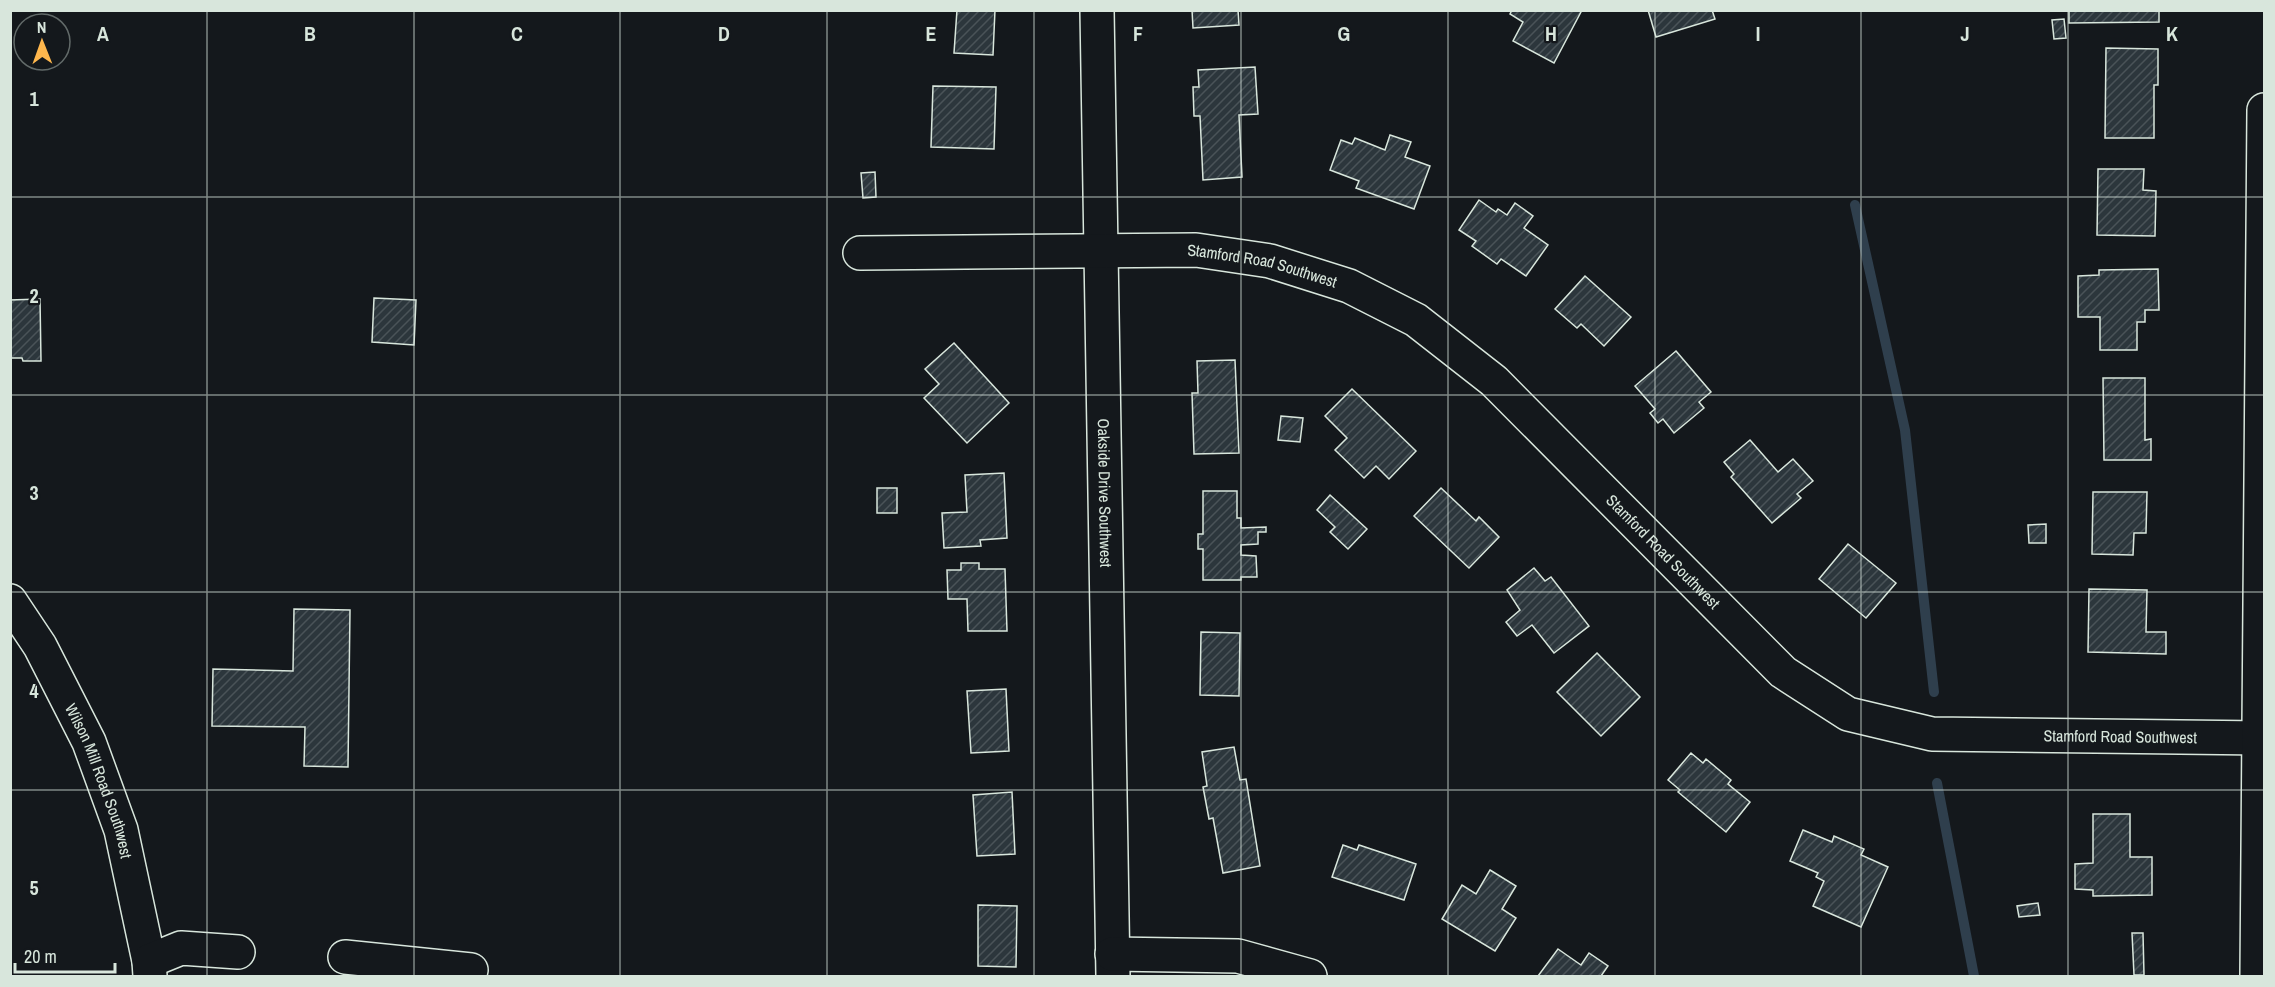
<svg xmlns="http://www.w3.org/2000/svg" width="2275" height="987" font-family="'Archivo Narrow',sans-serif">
<defs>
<pattern id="building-hatch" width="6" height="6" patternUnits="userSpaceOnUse" patternTransform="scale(1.5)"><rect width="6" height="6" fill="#2c363c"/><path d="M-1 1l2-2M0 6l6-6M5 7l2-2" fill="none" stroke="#4a5358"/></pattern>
</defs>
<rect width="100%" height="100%" fill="#14181c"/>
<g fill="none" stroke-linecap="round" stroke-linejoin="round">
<!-- stream -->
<g stroke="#2f3f4d" stroke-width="10">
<path d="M 1855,205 L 1905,430 L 1934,692"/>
<path d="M 1937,783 L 1974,976"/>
</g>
</g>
<!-- building -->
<g fill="url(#building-hatch)" stroke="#d8e6dc" stroke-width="1.5">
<path d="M 957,10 L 995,10 L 993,55 L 954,53 Z"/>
<path d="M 1192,10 L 1238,10 L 1239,25 L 1193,28 Z"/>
<path d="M 1512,10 L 1582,10 L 1554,63 L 1513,41 L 1523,22 L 1510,14 Z"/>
<path d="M 1648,10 L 1712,10 L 1715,19 L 1656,37 Z"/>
<path d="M 2069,10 L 2159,10 L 2159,22 L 2069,23 Z"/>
<path d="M 2064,19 L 2066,38 L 2054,39 L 2052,20 Z"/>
<path d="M 2106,48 L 2158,49 L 2158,85 L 2154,85 L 2154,138 L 2105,138 Z"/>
<path d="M 1255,67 L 1258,114 L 1239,115 L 1242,177 L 1203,180 L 1200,116 L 1194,116 L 1193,87 L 1199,87 L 1198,70 Z"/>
<path d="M 933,86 L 996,87 L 994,149 L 931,147 Z"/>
<path d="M 1390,135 L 1411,142 L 1405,157 L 1430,166 L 1414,209 L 1356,188 L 1359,181 L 1330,170 L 1341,140 L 1352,144 L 1355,138 L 1385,150 Z"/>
<path d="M 2098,169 L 2144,169 L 2143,190 L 2156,191 L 2155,236 L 2097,235 Z"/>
<path d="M 875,172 L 876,197 L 863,198 L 861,173 Z"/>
<path d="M 1479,200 L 1496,212 L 1498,209 L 1507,215 L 1515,203 L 1533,216 L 1524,228 L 1548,245 L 1526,276 L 1501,259 L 1497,264 L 1472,246 L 1476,241 L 1459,230 Z"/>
<path d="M 2158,269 L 2159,310 L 2145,310 L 2145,322 L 2137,322 L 2137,350 L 2100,350 L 2100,317 L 2078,317 L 2078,276 L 2099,275 L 2099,270 Z"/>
<path d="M 1585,276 L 1631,317 L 1604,346 L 1581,324 L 1577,328 L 1555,309 Z"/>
<path d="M 374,298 L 416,300 L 414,345 L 372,342 Z"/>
<path d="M 40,299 L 41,361 L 23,361 L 22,358 L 10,358 L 10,300 Z"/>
<path d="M 954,343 L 1009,403 L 967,443 L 924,398 L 939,384 L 925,369 Z"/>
<path d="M 1676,351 L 1711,392 L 1699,402 L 1704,408 L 1674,433 L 1663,419 L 1658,423 L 1650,413 L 1655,409 L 1635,386 Z"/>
<path d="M 1235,360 L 1239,453 L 1194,454 L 1192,393 L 1198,393 L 1197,361 Z"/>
<path d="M 2103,378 L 2145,378 L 2145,440 L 2151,439 L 2151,460 L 2104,460 Z"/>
<path d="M 1352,389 L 1416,451 L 1389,479 L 1376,466 L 1364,478 L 1335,450 L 1347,438 L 1325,416 Z"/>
<path d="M 1281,416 L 1303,418 L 1300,442 L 1278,440 Z"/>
<path d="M 1750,440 L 1778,472 L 1793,459 L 1813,481 L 1797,494 L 1801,498 L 1772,523 L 1731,477 L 1734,474 L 1724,462 Z"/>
<path d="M 1004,473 L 1007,538 L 980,540 L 981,546 L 944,548 L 942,513 L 967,512 L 965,475 Z"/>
<rect x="877" y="488" width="20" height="25"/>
<path d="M 1441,488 L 1476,521 L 1479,517 L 1499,537 L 1469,568 L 1414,516 Z"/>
<path d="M 1203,491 L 1237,491 L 1237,518 L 1241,518 L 1241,528 L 1266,527 L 1266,532 L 1258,532 L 1258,544 L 1241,545 L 1241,555 L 1256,556 L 1257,577 L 1241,577 L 1241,580 L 1203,580 L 1203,549 L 1198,549 L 1198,534 L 1203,534 Z"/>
<path d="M 2093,492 L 2147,492 L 2146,533 L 2134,533 L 2133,555 L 2092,554 Z"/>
<path d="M 1330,495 L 1367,529 L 1348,549 L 1330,532 L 1335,527 L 1317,510 Z"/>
<path d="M 2046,524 L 2046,543 L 2029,543 L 2028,525 Z"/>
<path d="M 1848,544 L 1896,583 L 1866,618 L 1819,579 Z"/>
<path d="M 961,563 L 979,563 L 979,569 L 1005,569 L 1007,631 L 968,631 L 967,599 L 948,599 L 947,570 L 961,570 Z"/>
<path d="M 1534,568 L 1545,581 L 1551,577 L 1589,626 L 1554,653 L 1532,625 L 1517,636 L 1506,622 L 1520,610 L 1507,590 Z"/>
<path d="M 2089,589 L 2147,590 L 2146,632 L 2166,632 L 2166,654 L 2088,652 Z"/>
<path d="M 294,609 L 350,610 L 348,767 L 304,766 L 305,727 L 212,726 L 213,669 L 293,671 Z"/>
<path d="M 1201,632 L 1240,633 L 1239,696 L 1200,695 Z"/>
<path d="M 1597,653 L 1640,697 L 1601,736 L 1557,692 Z"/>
<path d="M 1006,689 L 1009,751 L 971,753 L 967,691 Z"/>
<path d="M 1234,747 L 1240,780 L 1246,779 L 1260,866 L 1223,873 L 1213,818 L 1209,819 L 1203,787 L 1207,786 L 1202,752 Z"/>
<path d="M 1691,753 L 1703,763 L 1706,759 L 1731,780 L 1728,784 L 1750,802 L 1726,832 L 1678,792 L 1680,790 L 1668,780 Z"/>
<path d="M 1012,792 L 1015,854 L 977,856 L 973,795 Z"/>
<path d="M 2093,814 L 2130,814 L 2130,857 L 2152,857 L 2152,895 L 2093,896 L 2093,890 L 2075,889 L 2075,864 L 2093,863 Z"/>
<path d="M 1803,830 L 1832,842 L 1834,836 L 1864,849 L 1861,855 L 1888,867 L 1861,927 L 1813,906 L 1824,881 L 1816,877 L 1818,873 L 1790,861 Z"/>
<path d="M 1343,845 L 1357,850 L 1359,845 L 1416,864 L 1404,900 L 1332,877 Z"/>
<path d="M 1490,870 L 1516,886 L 1502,909 L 1516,918 L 1495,951 L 1442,919 L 1462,885 L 1476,894 Z"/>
<path d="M 2038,903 L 2040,915 L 2019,917 L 2017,906 Z"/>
<path d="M 978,905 L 1017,906 L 1016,967 L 978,966 Z"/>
<path d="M 2132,933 L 2143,933 L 2144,975 L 2134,975 Z"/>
<path d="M 1558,949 L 1581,965 L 1589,953 L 1608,966 L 1601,976 L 1538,976 Z"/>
</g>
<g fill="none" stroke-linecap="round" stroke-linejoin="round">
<defs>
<g id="minor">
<path id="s1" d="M 1097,10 L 1113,976"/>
<path id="s2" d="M 860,253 L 1196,250 L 1270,261 L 1349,286 L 1416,320 L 1494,381 L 1783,672 L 1848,714 L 1932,734 L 2264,738"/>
<path id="s3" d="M 10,601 L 40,646 L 89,742 L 121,830 L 149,961 L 150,976"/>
<path d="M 1112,954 L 1238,956 L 1310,976"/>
<path d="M 345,957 L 471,970"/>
<path d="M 149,961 L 181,948 L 238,952"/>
<path d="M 2257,976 L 2264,110"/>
</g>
</defs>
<!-- minor casing -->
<use href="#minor" stroke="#d8e6dc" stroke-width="36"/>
<!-- minor -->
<use href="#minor" stroke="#14181c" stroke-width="33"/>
</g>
<!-- grid -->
<path fill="none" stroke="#d8e6dc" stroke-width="1.5" stroke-opacity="0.55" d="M 207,10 L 207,976M 414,10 L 414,976M 620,10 L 620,976M 827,10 L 827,976M 1034,10 L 1034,976M 1241,10 L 1241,976M 1448,10 L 1448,976M 1655,10 L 1655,976M 1861,10 L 1861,976M 2068,10 L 2068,976M 10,197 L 2264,197M 10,395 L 2264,395M 10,592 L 2264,592M 10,790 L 2264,790"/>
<g text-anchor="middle" stroke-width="4.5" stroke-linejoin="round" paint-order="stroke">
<!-- street labels -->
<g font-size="16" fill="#d8e6dc" stroke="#14181c">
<text dy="6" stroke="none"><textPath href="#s2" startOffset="404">Stamford Road Southwest</textPath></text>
<text dy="6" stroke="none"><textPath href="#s1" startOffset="483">Oakside Drive Southwest</textPath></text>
<text dy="6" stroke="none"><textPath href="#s2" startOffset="908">Stamford Road Southwest</textPath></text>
<text dy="6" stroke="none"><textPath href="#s2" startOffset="1430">Stamford Road Southwest</textPath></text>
<text dy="6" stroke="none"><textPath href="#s3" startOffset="202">Wilson Mill Road Southwest</textPath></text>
</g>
</g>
<g font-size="20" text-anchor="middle" font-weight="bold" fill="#d8e6dc" stroke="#14181c" stroke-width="4.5" stroke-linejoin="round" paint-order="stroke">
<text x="103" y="41">A</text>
<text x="310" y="41">B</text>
<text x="517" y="41">C</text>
<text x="724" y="41">D</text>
<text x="931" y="41">E</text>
<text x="1138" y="41">F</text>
<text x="1344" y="41">G</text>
<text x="1551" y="41">H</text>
<text x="1758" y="41">I</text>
<text x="1965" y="41">J</text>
<text x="2172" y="41">K</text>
<text x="34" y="106">1</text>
<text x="34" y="303">2</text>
<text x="34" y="500">3</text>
<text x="34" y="698">4</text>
<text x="34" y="895">5</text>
</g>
<!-- border -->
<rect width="2275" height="987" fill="none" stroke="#d8e6dc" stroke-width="24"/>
<!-- north arrow -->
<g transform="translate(42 42) rotate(359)"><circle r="28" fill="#14181c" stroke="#626a69" stroke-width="1.5"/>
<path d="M0-4.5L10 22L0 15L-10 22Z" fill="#ffb74d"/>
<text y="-9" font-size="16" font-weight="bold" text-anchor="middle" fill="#d8e6dc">N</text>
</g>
<!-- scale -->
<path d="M15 963v9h100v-9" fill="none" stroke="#d8e6dc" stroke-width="3"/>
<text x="24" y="963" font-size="18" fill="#d8e6dc" stroke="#14181c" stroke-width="4.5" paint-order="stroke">20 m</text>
</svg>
